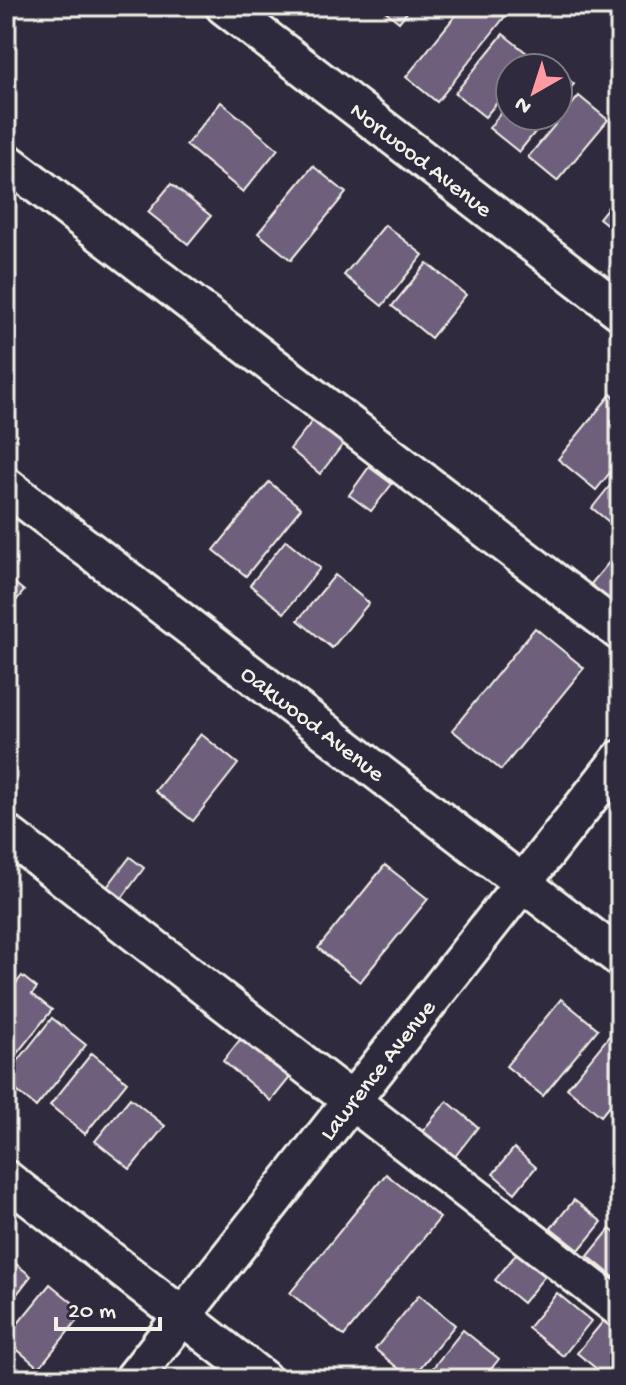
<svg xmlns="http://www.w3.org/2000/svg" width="626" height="1385" font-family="'Gochi Hand',sans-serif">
<rect width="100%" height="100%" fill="#2f2a3d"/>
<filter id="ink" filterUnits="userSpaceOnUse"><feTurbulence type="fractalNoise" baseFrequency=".0125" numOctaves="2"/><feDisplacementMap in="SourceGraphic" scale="16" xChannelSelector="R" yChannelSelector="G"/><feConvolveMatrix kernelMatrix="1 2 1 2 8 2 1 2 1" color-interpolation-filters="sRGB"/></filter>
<g filter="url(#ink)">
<!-- building -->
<g fill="#6e617d" stroke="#f4f1e8" stroke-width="2">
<path d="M 379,6 L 412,6 L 399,22 Z"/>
<path d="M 463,6 L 497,6 L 507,14 L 437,102 L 406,77 Z"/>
<path d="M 503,34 L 533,58 L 525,68 L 510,68 L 510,87 L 485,117 L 455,93 Z"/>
<path d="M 558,70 L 574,84 L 558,104 Z"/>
<path d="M 579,96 L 608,120 L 557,181 L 528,157 Z"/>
<path d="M 510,101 L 510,116 L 548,116 L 519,152 L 489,128 Z"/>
<path d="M 221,102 L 278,149 L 243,192 L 186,145 Z"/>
<path d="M 313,166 L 346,193 L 291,260 L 258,233 Z"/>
<path d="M 171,184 L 211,216 L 188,244 L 148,212 Z"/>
<path d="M 620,192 L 620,235 L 599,218 Z"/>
<path d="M 385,225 L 423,255 L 382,306 L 344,275 Z"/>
<path d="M 427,263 L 466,295 L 431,338 L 392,306 Z"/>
<path d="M 611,394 L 620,402 L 620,460 L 596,490 L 558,459 Z"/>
<path d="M 314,419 L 344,443 L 320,474 L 290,449 Z"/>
<path d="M 369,467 L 392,484 L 371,511 L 349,495 Z"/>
<path d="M 620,473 L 620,531 L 592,508 Z"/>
<path d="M 269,482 L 301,508 L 246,576 L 214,550 Z"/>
<path d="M 286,540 L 320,568 L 284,613 L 250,585 Z"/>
<path d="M 620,549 L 620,609 L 590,585 Z"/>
<path d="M 335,575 L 369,603 L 332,648 L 298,620 Z"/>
<path d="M 6,576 L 24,591 L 6,613 Z"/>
<path d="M 535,628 L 584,668 L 501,770 L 452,730 Z"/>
<path d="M 201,734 L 238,764 L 193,821 L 155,791 Z"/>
<path d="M 130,857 L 144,868 L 122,898 L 107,887 Z"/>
<path d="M 385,865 L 428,899 L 360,982 L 318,948 Z"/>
<path d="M 22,976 L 37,988 L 32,994 L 52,1010 L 6,1067 L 6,996 Z"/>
<path d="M 561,999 L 598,1029 L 543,1096 L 506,1066 Z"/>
<path d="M 52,1018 L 86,1045 L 36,1107 L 6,1082 L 6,1076 Z"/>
<path d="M 247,1031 L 296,1070 L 271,1101 L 223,1061 Z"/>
<path d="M 609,1036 L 620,1044 L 620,1093 L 601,1116 L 567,1088 Z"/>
<path d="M 92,1053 L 127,1082 L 85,1134 L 50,1105 Z"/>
<path d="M 130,1098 L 165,1126 L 130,1169 L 95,1141 Z"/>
<path d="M 447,1101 L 478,1127 L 453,1159 L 421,1133 Z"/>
<path d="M 514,1148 L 536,1167 L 515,1193 L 493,1174 Z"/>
<path d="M 386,1174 L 440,1218 L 344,1336 L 290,1293 Z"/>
<path d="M 574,1200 L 602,1222 L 579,1250 L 551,1228 Z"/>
<path d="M 610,1229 L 620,1237 L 620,1274 L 616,1279 L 588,1256 Z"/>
<path d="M 517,1253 L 545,1276 L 523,1303 L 495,1280 Z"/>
<path d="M 6,1256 L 31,1276 L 6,1308 Z"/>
<path d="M 50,1284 L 84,1312 L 39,1368 L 6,1340 L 6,1338 Z"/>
<path d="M 557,1293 L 591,1321 L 563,1356 L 528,1328 Z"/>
<path d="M 419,1295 L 455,1325 L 411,1379 L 375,1349 Z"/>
<path d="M 605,1319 L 620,1331 L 620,1363 L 608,1378 L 577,1353 Z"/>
<path d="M 463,1330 L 499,1359 L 483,1379 L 424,1379 Z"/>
</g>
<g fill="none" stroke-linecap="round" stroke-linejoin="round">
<defs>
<g id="minor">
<path id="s1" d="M 224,6 L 620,311"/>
<path d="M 6,161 L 620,632"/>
<path id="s2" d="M 6,486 L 620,958"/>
<path d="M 6,833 L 620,1309"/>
<path d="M 6,1179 L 263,1379"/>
<path id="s3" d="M 133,1379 L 620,759"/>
</g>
</defs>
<!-- minor casing -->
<use href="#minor" stroke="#f4f1e8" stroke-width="42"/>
<!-- minor -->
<use href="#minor" stroke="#2f2a3d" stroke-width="36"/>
</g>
</g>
<g text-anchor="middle" stroke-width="6" stroke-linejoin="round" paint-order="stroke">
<!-- street labels -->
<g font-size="24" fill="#f4f1e8" stroke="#2f2a3d">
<text dy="8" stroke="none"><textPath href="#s1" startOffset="250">Norwood Avenue</textPath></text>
<text dy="8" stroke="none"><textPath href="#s2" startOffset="388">Oakwood Avenue</textPath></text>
<text dy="8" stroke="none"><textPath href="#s3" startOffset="394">Lawrence Avenue</textPath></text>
</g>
</g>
<!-- margin -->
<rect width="626" height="1385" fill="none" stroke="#2f2a3d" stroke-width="32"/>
<rect x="16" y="16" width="594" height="1353" fill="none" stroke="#f4f1e8" stroke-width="3" filter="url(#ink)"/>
<!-- north arrow -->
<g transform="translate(534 92) rotate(219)"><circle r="38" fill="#2f2a3d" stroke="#7e7a81" stroke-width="2"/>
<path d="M0-6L14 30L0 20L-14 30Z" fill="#ff9aa2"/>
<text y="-12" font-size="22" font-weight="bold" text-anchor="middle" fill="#f4f1e8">N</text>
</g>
<!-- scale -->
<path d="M56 1317v12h104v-12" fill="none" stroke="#f4f1e8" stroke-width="4"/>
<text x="68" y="1317" font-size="24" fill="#f4f1e8" stroke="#2f2a3d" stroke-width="6" paint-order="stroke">20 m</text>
</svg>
